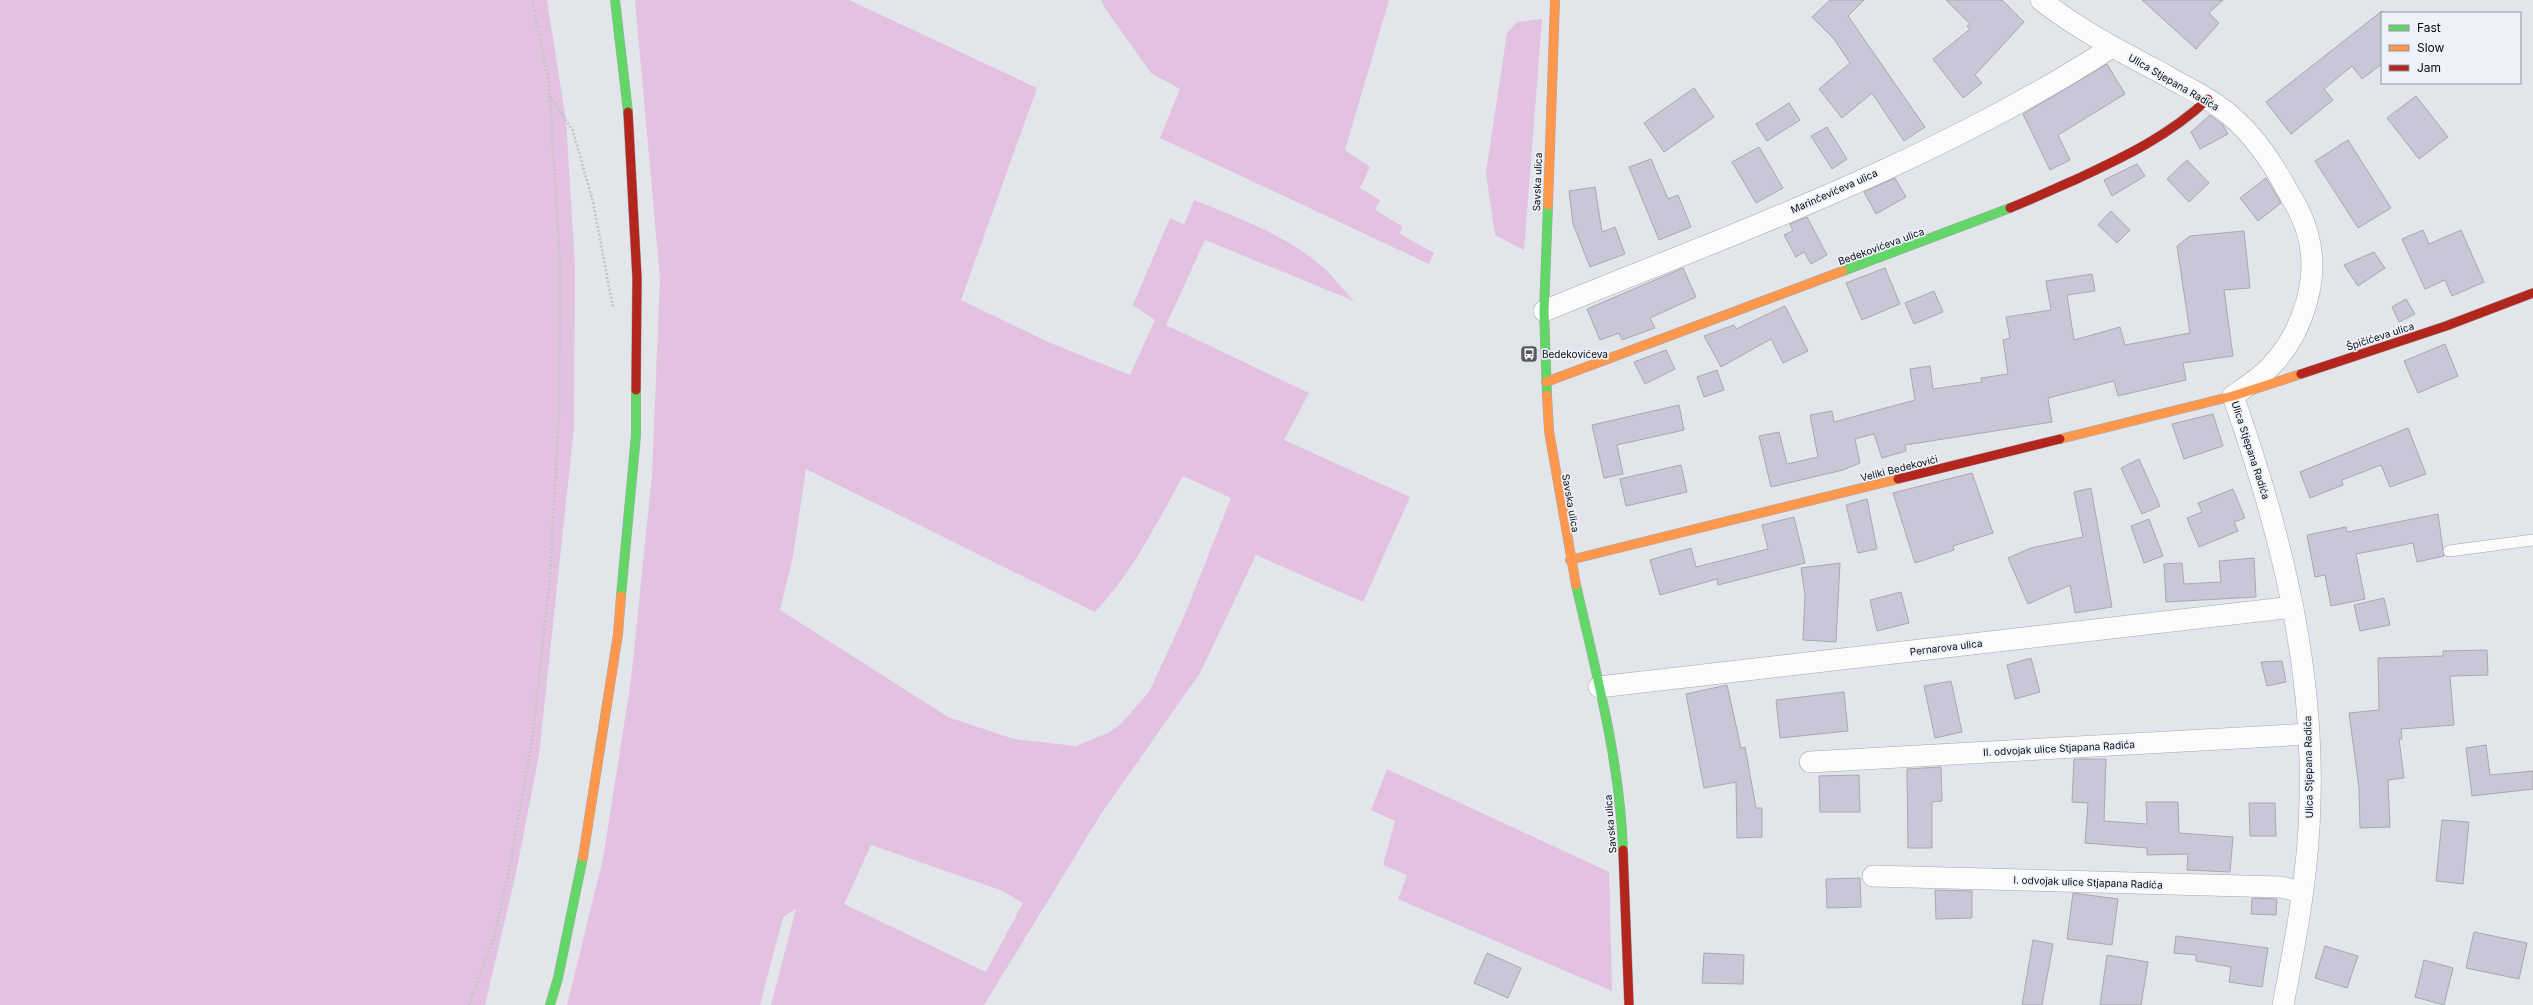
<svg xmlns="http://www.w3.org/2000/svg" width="2533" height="1005" font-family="Inter,sans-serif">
<rect width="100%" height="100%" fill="#e2e5ea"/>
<!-- green -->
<g fill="#e3c1e1" fill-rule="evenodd">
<path d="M 0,0 L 547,0 L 566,121 L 575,266 L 574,427 L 539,755 L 516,873 L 485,1005 L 0,1005 Z"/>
<path d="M 635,0 L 849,0 L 1037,88 L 961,300 L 1048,342 L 1130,375 L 1155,320 L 1133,305 L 1170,218 L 1184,225 L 1194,200 C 1239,218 1288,236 1325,269 C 1335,279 1344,290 1354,301 L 1205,240 L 1166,325 L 1309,393 L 1284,440 L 1410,497 L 1363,602 L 1256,555 L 1200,673 L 1101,814 L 984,1005 L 771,1005 L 796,909 L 783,917 L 760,1005 L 567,1005 L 603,859 L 631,680 L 652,475 L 660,279 ZM 806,469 L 1095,612 C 1133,572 1156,524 1183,476 L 1231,498 L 1183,619 L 1149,692 L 1120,725 L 1108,733 L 1076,746 L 1014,739 L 948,717 L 780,610 L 793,556 ZM 871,845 L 1003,891 L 1023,903 L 986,972 L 844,904 Z"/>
<path d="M 1101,0 L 1389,0 L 1345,150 L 1370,167 L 1360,188 L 1380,200 L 1375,210 L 1402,226 L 1400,234 L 1434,253 L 1429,264 L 1160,138 L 1180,89 L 1151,73 L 1104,7 Z"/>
<path d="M 1542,19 L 1524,250 L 1495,235 L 1486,173 L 1507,33 L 1517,22 Z"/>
<path d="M 1387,769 L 1609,872 L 1612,991 L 1398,899 L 1407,875 L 1383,865 L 1395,821 L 1371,810 Z"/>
</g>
<!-- building -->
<g fill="#c9c6d7" stroke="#a8a9ad">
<path d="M 1830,0 L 1864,0 L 1848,16 L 1925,127 L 1904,141 L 1872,93 L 1842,118 L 1819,89 L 1850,63 L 1834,39 L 1812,17 Z"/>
<path d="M 1946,0 L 2002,0 L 2024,22 L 1975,75 L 1982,83 L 1963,98 L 1933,59 L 1970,29 L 1967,26 L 1970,24 Z"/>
<path d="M 2142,0 L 2223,0 L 2209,13 L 2219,23 L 2196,49 Z"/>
<path d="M 2382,11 L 2382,64 L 2362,79 L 2352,66 L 2324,89 L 2333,100 L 2291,134 L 2266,102 Z"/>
<path d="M 2107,64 L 2125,94 L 2058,135 L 2070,160 L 2050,170 L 2023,114 Z"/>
<path d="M 1694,88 L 1714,117 L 1664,152 L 1644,123 Z"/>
<path d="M 2416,96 L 2448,137 L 2419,159 L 2387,118 Z"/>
<path d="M 1789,103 L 1800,120 L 1767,141 L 1756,124 Z"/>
<path d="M 2210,115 L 2223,125 L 2228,134 L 2200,149 L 2191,132 Z"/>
<path d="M 1827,127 L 1847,159 L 1832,169 L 1811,136 Z"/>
<path d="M 2348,140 L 2391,208 L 2358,228 L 2315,161 Z"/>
<path d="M 1759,147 L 1783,188 L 1756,203 L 1732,162 Z"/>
<path d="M 1651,159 L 1668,199 L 1678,195 L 1691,227 L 1659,240 L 1629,167 Z"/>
<path d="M 2187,160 L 2209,183 L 2189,202 L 2167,179 Z"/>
<path d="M 2137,164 L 2145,176 L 2112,196 L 2104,180 Z"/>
<path d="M 1895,178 L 1906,197 L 1876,214 L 1864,192 Z"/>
<path d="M 2266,178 L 2281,203 L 2258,221 L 2240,198 Z"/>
<path d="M 1595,187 L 1602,232 L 1615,227 L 1625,254 L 1590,267 L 1573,224 L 1569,191 Z"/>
<path d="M 2111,211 L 2130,230 L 2117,243 L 2098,225 Z"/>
<path d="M 1807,217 L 1827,255 L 1811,264 L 1804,252 L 1796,257 L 1784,235 L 1793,231 L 1790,224 Z"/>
<path d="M 2423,230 L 2429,244 L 2461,230 L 2484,282 L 2452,296 L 2445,280 L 2425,289 L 2402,239 Z"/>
<path d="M 2244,231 L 2250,288 L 2224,290 L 2233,356 L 2183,363 L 2186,380 L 2118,396 L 2114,381 L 2048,398 L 2052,422 L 1905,445 L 1906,451 L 1882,458 L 1874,434 L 1855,439 L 1860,463 L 1843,470 L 1771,487 L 1759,436 L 1779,432 L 1787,464 L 1818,457 L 1810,415 L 1832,411 L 1834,422 L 1915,400 L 1910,369 L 1930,366 L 1933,389 L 1982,382 L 1981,378 L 2008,374 L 2003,340 L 2010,338 L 2006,317 L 2051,310 L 2046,281 L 2092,274 L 2095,291 L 2067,295 L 2074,340 L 2120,327 L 2125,345 L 2190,333 L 2177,246 L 2190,236 Z"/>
<path d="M 2374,252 L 2385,268 L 2358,286 L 2344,265 Z"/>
<path d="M 1683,268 L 1696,297 L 1650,318 L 1655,328 L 1622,340 L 1619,333 L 1600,340 L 1587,309 Z"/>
<path d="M 1885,268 L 1900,304 L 1862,320 L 1846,283 Z"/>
<path d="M 1934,291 L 1943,312 L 1914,324 L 1905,303 Z"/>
<path d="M 2406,299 L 2415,314 L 2399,322 L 2392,307 Z"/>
<path d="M 1785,306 L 1808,351 L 1783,363 L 1771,339 L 1721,367 L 1704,336 L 1734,325 L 1736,329 Z"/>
<path d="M 2445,344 L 2458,376 L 2418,393 L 2404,361 Z"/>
<path d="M 1666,350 L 1675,369 L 1645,384 L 1634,362 Z"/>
<path d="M 1717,370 L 1724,390 L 1704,397 L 1697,377 Z"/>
<path d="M 1679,405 L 1684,430 L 1617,445 L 1623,474 L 1604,478 L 1592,425 Z"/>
<path d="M 2213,414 L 2223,446 L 2184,459 L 2172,424 Z"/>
<path d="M 2408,428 L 2426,474 L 2390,487 L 2381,465 L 2342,480 L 2343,485 L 2310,498 L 2300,472 Z"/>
<path d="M 2139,459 L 2160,506 L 2142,514 L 2121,468 Z"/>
<path d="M 1681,465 L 1687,492 L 1626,506 L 1620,479 Z"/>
<path d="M 1972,473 L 1993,533 L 1953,546 L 1954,550 L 1915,563 L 1893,493 Z"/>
<path d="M 2091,488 L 2112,607 L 2075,613 L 2070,585 L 2028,604 L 2008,558 L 2031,548 L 2083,537 L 2074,492 Z"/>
<path d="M 2233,489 L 2245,518 L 2234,522 L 2238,531 L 2199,547 L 2187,518 L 2202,512 L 2198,503 Z"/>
<path d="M 1867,499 L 1877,549 L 1858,553 L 1846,505 Z"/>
<path d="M 2438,514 L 2444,556 L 2417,562 L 2413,543 L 2356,554 L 2365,599 L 2331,606 L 2325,575 L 2315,577 L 2307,535 L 2346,527 L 2347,532 Z"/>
<path d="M 1794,517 L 1805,563 L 1718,585 L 1717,579 L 1660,595 L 1650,560 L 1691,548 L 1696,567 L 1768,549 L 1762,525 Z"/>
<path d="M 2149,519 L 2163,556 L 2144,563 L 2131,526 Z"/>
<path d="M 2254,558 L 2256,597 L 2166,602 L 2164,564 L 2182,563 L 2184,584 L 2221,582 L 2219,561 Z"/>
<path d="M 1840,563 L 1836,642 L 1803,640 L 1805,595 L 1801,568 Z"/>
<path d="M 1901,592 L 1909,623 L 1877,631 L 1870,600 Z"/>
<path d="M 2384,598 L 2390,625 L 2360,631 L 2354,605 Z"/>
<path d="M 2487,650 L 2488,675 L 2450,676 L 2454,725 L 2401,729 L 2402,739 L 2399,739 L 2404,778 L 2388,780 L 2390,827 L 2360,828 L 2359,788 L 2349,713 L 2379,710 L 2378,658 L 2443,656 L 2443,651 Z"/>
<path d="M 2031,658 L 2040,692 L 2015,699 L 2007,665 Z"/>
<path d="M 2282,661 L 2286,682 L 2267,686 L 2261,662 Z"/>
<path d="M 1951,681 L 1962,732 L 1935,738 L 1924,686 Z"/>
<path d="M 1727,685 L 1741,748 L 1745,747 L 1756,808 L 1762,808 L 1762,837 L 1737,838 L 1736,782 L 1704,788 L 1686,694 Z"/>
<path d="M 1844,692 L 1848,731 L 1780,738 L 1776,700 Z"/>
<path d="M 2486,745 L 2490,775 L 2533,771 L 2533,789 L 2472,796 L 2466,748 Z"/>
<path d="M 2074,759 L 2106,759 L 2104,821 L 2147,824 L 2146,802 L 2178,802 L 2179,833 L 2233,837 L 2230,872 L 2187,870 L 2188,854 L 2147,855 L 2147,848 L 2085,843 L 2088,803 L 2072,802 Z"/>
<path d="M 1941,767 L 1942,801 L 1932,802 L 1932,848 L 1908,848 L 1907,769 Z"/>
<path d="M 1859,775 L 1860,812 L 1820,812 L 1819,776 Z"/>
<path d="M 2249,803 L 2275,803 L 2276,836 L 2250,836 Z"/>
<path d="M 2442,820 L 2469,822 L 2463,884 L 2436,881 Z"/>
<path d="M 1860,878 L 1861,907 L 1827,908 L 1826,879 Z"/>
<path d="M 1935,890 L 1972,891 L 1972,918 L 1936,919 Z"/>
<path d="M 2073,893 L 2118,899 L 2112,945 L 2067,939 Z"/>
<path d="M 2252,898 L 2277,899 L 2276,915 L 2251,914 Z"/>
<path d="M 2474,932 L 2527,943 L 2519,979 L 2466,968 Z"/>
<path d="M 2176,936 L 2268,948 L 2262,987 L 2229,982 L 2231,967 L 2196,961 L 2196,955 L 2174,953 Z"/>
<path d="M 2033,940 L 2053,944 L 2042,1005 L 2022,1005 Z"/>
<path d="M 2325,946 L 2358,956 L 2347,988 L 2315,978 Z"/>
<path d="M 1487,953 L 1521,968 L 1508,998 L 1474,983 Z"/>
<path d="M 1704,953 L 1744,955 L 1743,984 L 1702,983 Z"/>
<path d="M 2107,955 L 2148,962 L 2141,1005 L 2100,1005 Z"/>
<path d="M 2424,960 L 2453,968 L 2444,1005 L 2415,997 Z"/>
</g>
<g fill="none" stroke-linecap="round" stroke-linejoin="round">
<defs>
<path id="lane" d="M 2449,551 L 2533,540"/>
<g id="street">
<path d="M 2041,0 C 2079,30 2122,52 2165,75 C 2187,88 2212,99 2231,116 C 2254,136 2272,162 2286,188 C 2294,202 2303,216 2307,232 C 2321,276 2303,333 2271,366 C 2260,378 2246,387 2233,396 C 2279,526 2314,662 2310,801 C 2309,870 2296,938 2283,1005"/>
<path d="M 1544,311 C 1737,232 1937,161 2112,47"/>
<path d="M 1599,687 L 2293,607"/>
<path d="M 1810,762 L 2309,734"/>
<path d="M 1873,876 L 2281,887 L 2302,892"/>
</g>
<g id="fast">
<path d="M 615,0 L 628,112"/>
<path d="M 1843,271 L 2010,208"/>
<path d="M 1547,395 L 1544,311 L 1548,205"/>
<path d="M 1576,585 C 1596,672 1620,761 1623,850"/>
<path d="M 621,596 L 636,435 L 636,390"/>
<path d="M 550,1005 L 558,978 L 583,857"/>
</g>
<g id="slow">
<path d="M 1548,205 L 1555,0"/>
<path d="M 1546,382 L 1843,271"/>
<path d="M 1547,395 L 1549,431 L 1576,585"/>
<path d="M 2060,439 L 2233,396 L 2301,374"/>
<path d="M 1570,560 L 1898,479"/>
<path d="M 583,857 L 618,634 L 621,596"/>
</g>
<g id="jam">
<path d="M 628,112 L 637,278 L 636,390"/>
<path d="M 2010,208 C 2033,199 2056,188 2079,178 C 2126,156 2170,135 2208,99"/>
<path d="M 2301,374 L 2446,326 L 2533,293"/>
<path d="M 1898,479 L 2060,439"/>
<path d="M 1623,850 L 1629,1005"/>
</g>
</defs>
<!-- lane casing -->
<use href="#lane" stroke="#a5a7ab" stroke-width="12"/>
<!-- street casing -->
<use href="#street" stroke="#a5a7ab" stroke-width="22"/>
<!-- fast casing -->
<use href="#fast" stroke="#a5a7ab" stroke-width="10"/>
<!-- slow casing -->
<use href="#slow" stroke="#a5a7ab" stroke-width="10"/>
<!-- jam casing -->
<use href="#jam" stroke="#a5a7ab" stroke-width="10"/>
<!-- path -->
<g stroke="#c3c4c6" stroke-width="2.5" stroke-dasharray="2 2" stroke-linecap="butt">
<path d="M 550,96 L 573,131 L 593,202 L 613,308"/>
<path d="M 469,1005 L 494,937 L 511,861 L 533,734 L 550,576 L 559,413 L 560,261 L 549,83 L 532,0"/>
</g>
<!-- lane -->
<use href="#lane" stroke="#fbfbfc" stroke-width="11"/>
<!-- street -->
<use href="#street" stroke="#fbfbfc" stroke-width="21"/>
<!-- fast -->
<use href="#fast" stroke="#63d668" stroke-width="9"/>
<!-- slow -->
<use href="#slow" stroke="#ff974d" stroke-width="9"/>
<!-- jam -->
<use href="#jam" stroke="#b3261e" stroke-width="9"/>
</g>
<!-- icons -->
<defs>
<symbol id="bus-square" viewBox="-11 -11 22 22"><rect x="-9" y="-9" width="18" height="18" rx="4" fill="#56585c" stroke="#ecf1fa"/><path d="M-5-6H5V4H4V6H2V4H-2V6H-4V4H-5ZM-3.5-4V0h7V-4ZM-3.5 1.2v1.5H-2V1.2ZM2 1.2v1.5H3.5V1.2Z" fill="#fff"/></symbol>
</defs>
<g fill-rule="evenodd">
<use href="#bus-square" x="1519" y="344" width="20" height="20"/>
</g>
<g text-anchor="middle" stroke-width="3.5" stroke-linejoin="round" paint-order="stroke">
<!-- street labels -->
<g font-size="10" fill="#0b0c0f" stroke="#ecf1fa">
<text transform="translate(2174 82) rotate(30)" y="4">Ulica Stjepana Radića</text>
<text transform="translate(1537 182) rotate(-88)" y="4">Savska ulica</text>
<text transform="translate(1834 191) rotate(-24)" y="4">Marinčevićeva ulica</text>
<text transform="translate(1881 246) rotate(-20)" y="4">Bedekovićeva ulica</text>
<text transform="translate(2380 336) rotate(-18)" y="4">Špičićeva ulica</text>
<text transform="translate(2251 450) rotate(72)" y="4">Ulica Stjepana Radića</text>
<text transform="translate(1899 468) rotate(-14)" y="4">Veliki Bedekovići</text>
<text transform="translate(1571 503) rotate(80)" y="4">Savska ulica</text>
<text transform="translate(1946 647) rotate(-7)" y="4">Pernarova ulica</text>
<text transform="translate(2059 748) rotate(-3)" y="4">II. odvojak ulice Stjapana Radića</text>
<text transform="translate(2308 767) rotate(-91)" y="4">Ulica Stjepana Radića</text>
<text transform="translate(1610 824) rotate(-95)" y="4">Savska ulica</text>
<text transform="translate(2088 882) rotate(2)" y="4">I. odvojak ulice Stjapana Radića</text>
</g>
<!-- poi labels -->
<g font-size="10" fill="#0b0c0f" stroke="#ecf1fa" text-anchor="start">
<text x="1542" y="358">Bedekovićeva</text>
</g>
</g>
<!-- legend -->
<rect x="2381" y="12" width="140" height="72" fill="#ecf1fa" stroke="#92959c"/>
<rect x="2389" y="25" width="20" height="6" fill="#63d668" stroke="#92959c"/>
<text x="2417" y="32" font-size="12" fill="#0b0c0f">Fast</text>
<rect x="2389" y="45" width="20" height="6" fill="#ff974d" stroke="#92959c"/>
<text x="2417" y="52" font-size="12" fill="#0b0c0f">Slow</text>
<rect x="2389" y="65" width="20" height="6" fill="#b3261e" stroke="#92959c"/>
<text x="2417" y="72" font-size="12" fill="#0b0c0f">Jam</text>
</svg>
